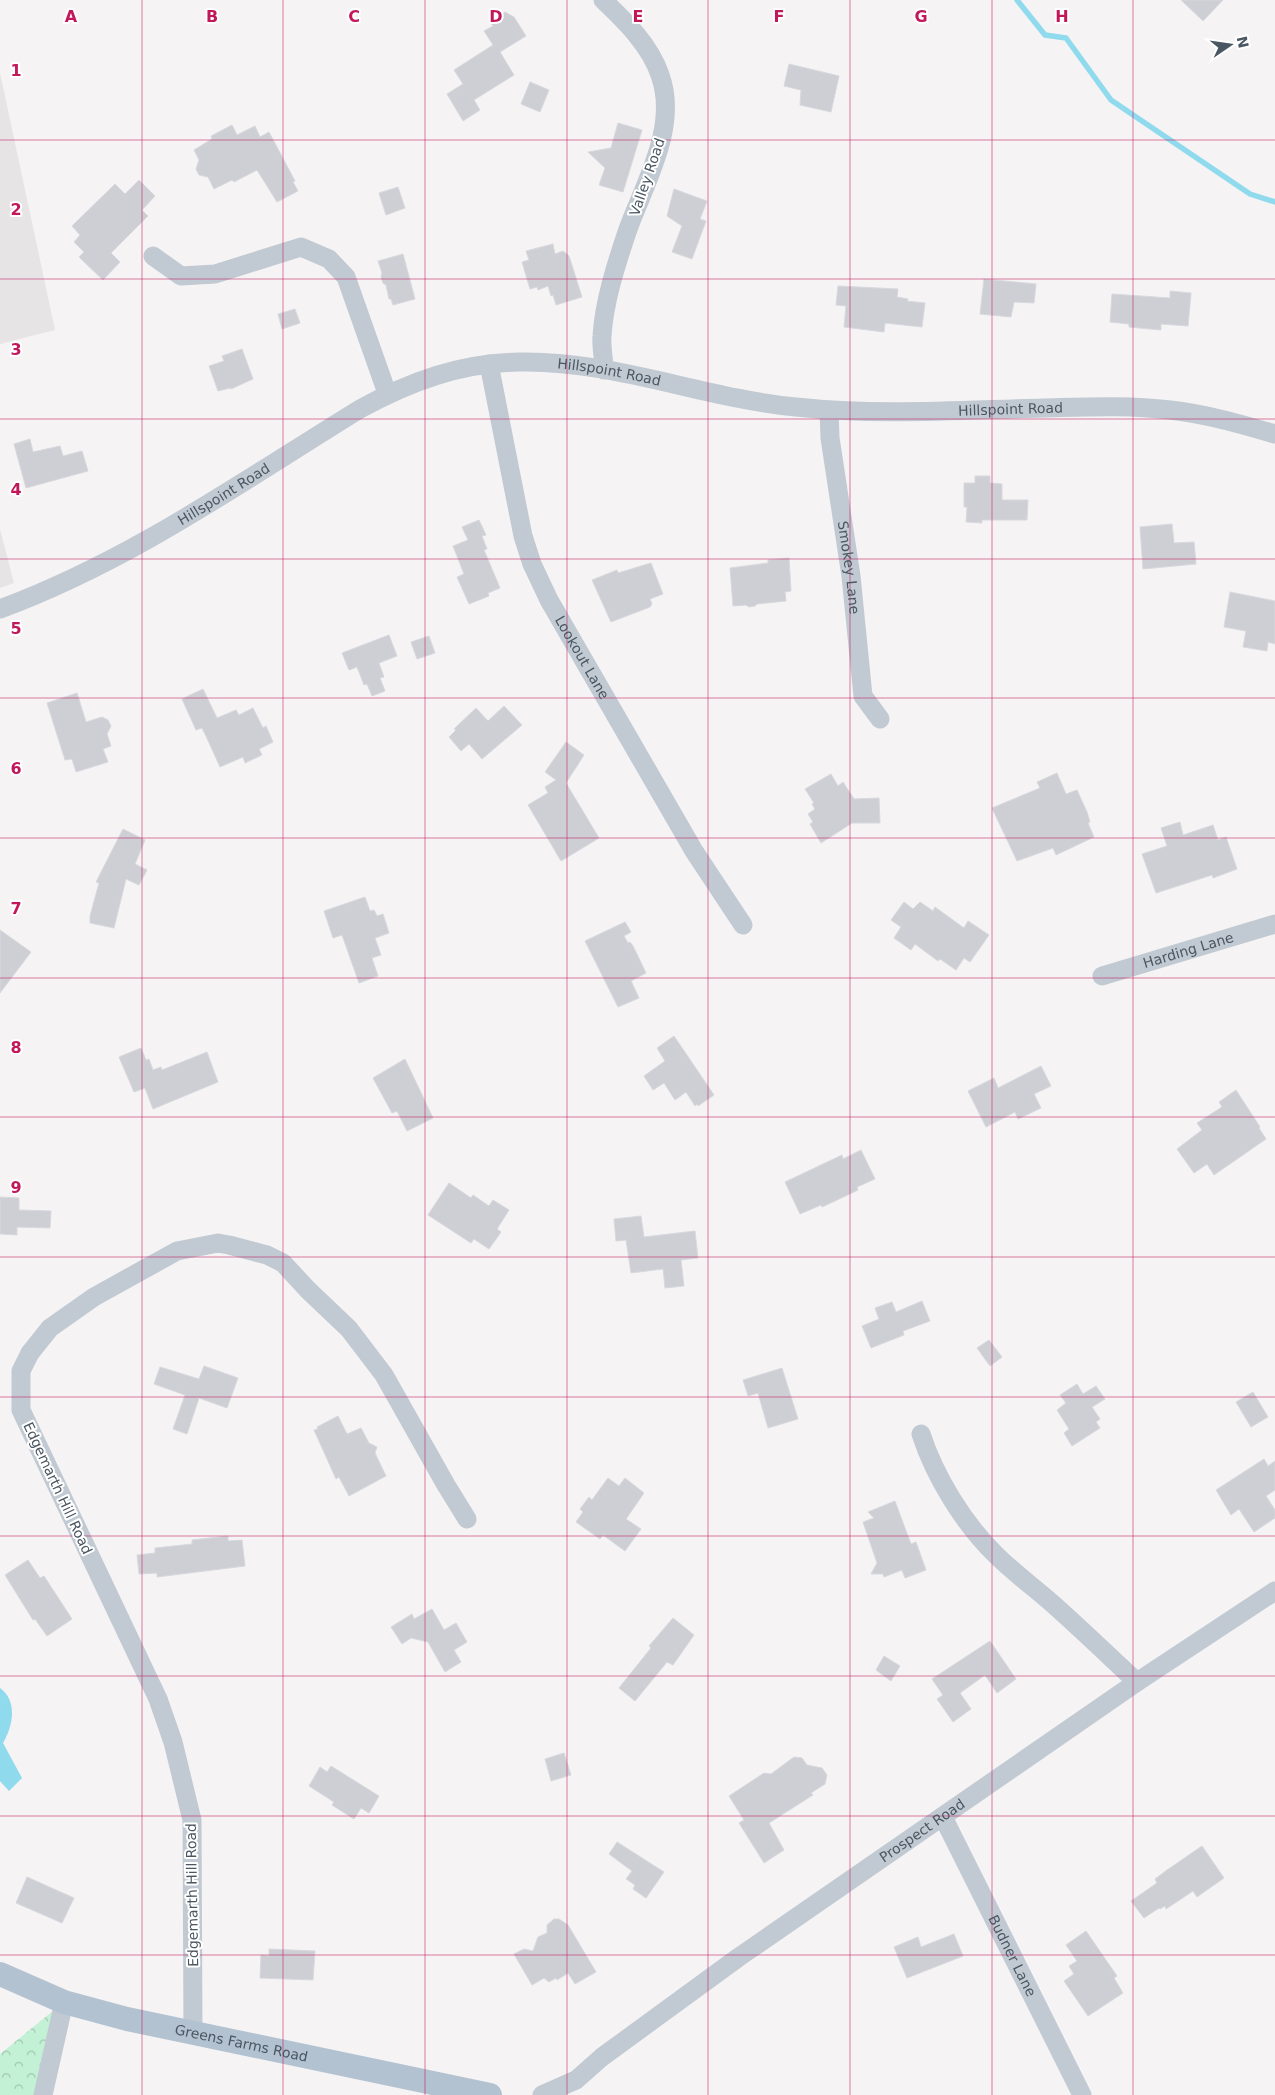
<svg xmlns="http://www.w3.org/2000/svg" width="1275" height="2095" font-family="'DejaVu Sans',sans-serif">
<defs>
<pattern id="park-crowns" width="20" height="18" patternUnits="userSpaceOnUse" patternTransform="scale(1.25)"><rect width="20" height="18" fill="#c3f1d5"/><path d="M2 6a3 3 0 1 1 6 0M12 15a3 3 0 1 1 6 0" fill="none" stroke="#a0c6b0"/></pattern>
</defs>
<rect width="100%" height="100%" fill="#f5f3f3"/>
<!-- education -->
<g fill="#e6e4e5">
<path d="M 0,73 L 55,330 L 0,344 Z"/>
<path d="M 0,529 L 14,583 L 0,588 Z"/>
</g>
<!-- park -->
<path fill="url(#park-crowns)" d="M 64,2002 L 43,2095 L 0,2095 L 0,2054 Z"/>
<!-- water -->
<path fill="#90daee" d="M 0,1688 C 18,1701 13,1726 3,1743 L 22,1778 L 9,1791 L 0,1781 Z"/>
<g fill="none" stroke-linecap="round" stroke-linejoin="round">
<!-- stream -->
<path stroke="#90daee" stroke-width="5.5" d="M 1017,0 L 1045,35 L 1066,38 L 1111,100 L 1250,194 L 1275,202"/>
</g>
<!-- building -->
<g fill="#cdcfd5" stroke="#d7d9de">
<path d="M 1181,0 L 1223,0 L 1203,21 Z"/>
<path d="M 505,12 L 514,17 L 526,36 L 500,52 L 514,75 L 474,100 L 480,110 L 463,121 L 447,94 L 463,84 L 454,70 L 493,45 L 484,31 L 493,26 L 490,22 Z"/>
<path d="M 789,64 L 839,76 L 831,112 L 800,105 L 801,90 L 784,86 Z"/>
<path d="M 530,82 L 549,90 L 540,112 L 521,104 Z"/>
<path d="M 618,123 L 642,130 L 623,192 L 599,185 L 605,168 L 588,152 L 611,148 Z"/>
<path d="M 232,125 L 237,135 L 255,126 L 260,137 L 269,132 L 295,181 L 293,182 L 298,191 L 277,202 L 257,170 L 234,182 L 232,180 L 214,189 L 208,177 L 199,175 L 196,169 L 199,160 L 194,150 L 212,139 L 211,136 Z"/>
<path d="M 139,180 L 155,196 L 142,210 L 148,216 L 111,253 L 120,262 L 103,280 L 79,257 L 84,252 L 74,242 L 80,235 L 72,226 L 115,184 L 125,194 Z"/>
<path d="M 398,187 L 405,208 L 386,215 L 379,193 Z"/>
<path d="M 674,189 L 707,201 L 700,219 L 706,221 L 692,259 L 672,252 L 682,226 L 667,216 Z"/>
<path d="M 553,244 L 555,254 L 563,251 L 569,256 L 582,297 L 556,305 L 553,295 L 551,296 L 548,286 L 538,290 L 537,287 L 530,289 L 522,262 L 529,260 L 526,251 Z"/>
<path d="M 403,254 L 415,299 L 393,305 L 391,299 L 389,299 L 386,285 L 383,283 L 381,277 L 382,273 L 378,261 Z"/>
<path d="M 984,279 L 1036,284 L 1034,303 L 1014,302 L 1011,317 L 980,314 Z"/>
<path d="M 838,286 L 898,289 L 897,297 L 908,299 L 907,301 L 925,303 L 922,327 L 885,323 L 884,332 L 844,327 L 846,306 L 836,305 Z"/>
<path d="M 1170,291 L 1191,293 L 1188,326 L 1161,324 L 1161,330 L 1129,327 L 1129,324 L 1110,322 L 1112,294 L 1170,298 Z"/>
<path d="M 295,309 L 300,323 L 282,329 L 278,314 Z"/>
<path d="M 242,349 L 253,379 L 231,389 L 230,388 L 218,391 L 209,366 L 224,361 L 222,356 Z"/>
<path d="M 30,439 L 33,452 L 60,446 L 63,456 L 82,451 L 88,471 L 26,488 L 14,444 Z"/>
<path d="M 975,476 L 990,476 L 990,483 L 1002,484 L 1002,500 L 1028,500 L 1027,520 L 982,520 L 982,523 L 966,522 L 967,507 L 964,507 L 964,483 L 975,483 Z"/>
<path d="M 479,520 L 486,535 L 482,536 L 487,549 L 484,550 L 500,588 L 488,593 L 489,596 L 469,604 L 457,577 L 464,574 L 453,546 L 468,540 L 462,527 Z"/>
<path d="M 1172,524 L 1174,543 L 1194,542 L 1196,564 L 1143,569 L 1140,527 Z"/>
<path d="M 789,558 L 791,591 L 785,592 L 786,601 L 757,604 L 755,606 L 749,607 L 746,605 L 733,606 L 730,568 L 768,563 L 768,560 Z"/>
<path d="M 651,563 L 663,594 L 650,599 L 652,604 L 650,607 L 611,622 L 592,580 L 617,570 L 618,573 Z"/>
<path d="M 1230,592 L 1275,601 L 1275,644 L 1268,642 L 1267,651 L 1243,647 L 1246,631 L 1224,627 Z"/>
<path d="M 389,635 L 397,656 L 379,663 L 384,677 L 380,678 L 385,691 L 372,696 L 367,684 L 364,685 L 357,667 L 349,670 L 342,653 Z"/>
<path d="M 429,636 L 435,653 L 417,659 L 411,642 Z"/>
<path d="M 203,689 L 217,718 L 236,710 L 239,715 L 253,708 L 263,728 L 266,726 L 273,742 L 259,749 L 262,755 L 245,763 L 243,757 L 220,767 L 205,734 L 202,728 L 196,730 L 182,699 Z"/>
<path d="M 77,693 L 86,722 L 102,717 L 108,720 L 111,726 L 107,734 L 111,746 L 103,749 L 108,762 L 76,772 L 72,759 L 65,760 L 47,703 Z"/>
<path d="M 504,706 L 522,725 L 482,759 L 469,744 L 461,751 L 449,737 L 456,730 L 454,729 L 476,708 L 488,721 Z"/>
<path d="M 566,742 L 584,755 L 566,783 L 599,838 L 561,861 L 528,805 L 548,793 L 545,787 L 556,780 L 545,772 Z"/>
<path d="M 1057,773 L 1066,794 L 1077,790 L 1087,812 L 1090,822 L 1088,823 L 1094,837 L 1056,855 L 1053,848 L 1017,861 L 992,808 L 1040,788 L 1037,782 Z"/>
<path d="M 831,774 L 838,786 L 843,782 L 854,799 L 879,798 L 880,823 L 852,823 L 821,843 L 810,824 L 813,822 L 808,814 L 815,809 L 812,804 L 814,803 L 805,789 Z"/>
<path d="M 1180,822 L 1183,835 L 1213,825 L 1218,840 L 1226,837 L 1237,869 L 1213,878 L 1212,875 L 1156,893 L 1142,854 L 1167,846 L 1161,828 Z"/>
<path d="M 123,829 L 145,840 L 135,864 L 147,870 L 139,885 L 126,879 L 114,928 L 90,923 L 90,916 L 99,883 L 96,882 Z"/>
<path d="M 365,897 L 370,911 L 374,910 L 377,916 L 383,914 L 389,933 L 375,938 L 381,955 L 372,958 L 378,976 L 359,983 L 342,935 L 333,938 L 324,911 Z"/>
<path d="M 904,902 L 913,909 L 920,902 L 933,911 L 935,907 L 964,928 L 968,921 L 989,935 L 970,962 L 964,958 L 956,970 L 940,959 L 938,961 L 915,944 L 911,950 L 894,938 L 901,927 L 891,920 Z"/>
<path d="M 625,922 L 631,932 L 624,936 L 628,943 L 630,942 L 633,946 L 646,973 L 631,981 L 639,998 L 618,1007 L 585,941 Z"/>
<path d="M 0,930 L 31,952 L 0,993 Z"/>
<path d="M 674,1036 L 714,1095 L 698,1106 L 697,1104 L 695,1106 L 686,1092 L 675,1100 L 664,1083 L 653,1090 L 644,1076 L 665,1061 L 657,1048 Z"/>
<path d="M 141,1048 L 146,1060 L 149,1059 L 153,1070 L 161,1067 L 162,1070 L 207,1052 L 218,1082 L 153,1109 L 145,1088 L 134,1092 L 119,1057 Z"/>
<path d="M 405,1059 L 433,1118 L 407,1131 L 397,1111 L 392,1113 L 373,1078 Z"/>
<path d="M 1041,1066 L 1051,1086 L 1034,1094 L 1041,1108 L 1018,1119 L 1015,1112 L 986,1127 L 968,1091 L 994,1078 L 998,1088 Z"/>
<path d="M 1236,1090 L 1260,1127 L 1259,1128 L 1266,1139 L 1214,1175 L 1207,1164 L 1194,1173 L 1177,1149 L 1202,1130 L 1197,1123 L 1222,1107 L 1219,1102 Z"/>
<path d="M 861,1150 L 875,1179 L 857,1187 L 858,1190 L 835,1201 L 822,1207 L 821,1205 L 800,1214 L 785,1182 L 842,1155 L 843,1159 Z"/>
<path d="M 449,1183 L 471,1198 L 473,1195 L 489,1206 L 493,1200 L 509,1210 L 497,1229 L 501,1232 L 489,1249 L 474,1239 L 471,1243 L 428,1215 Z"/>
<path d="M 0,1197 L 19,1198 L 19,1210 L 51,1211 L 50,1228 L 17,1227 L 17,1235 L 0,1234 Z"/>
<path d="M 641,1216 L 644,1237 L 695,1231 L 698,1258 L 681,1260 L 684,1286 L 665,1288 L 663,1269 L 631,1273 L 626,1240 L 616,1241 L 614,1219 Z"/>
<path d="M 922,1301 L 930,1321 L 903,1331 L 904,1335 L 871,1348 L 862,1326 L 879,1319 L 875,1308 L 892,1302 L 896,1312 Z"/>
<path d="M 989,1340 L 1002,1357 L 990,1366 L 977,1348 Z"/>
<path d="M 204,1366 L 238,1378 L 227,1408 L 199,1398 L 187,1434 L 173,1429 L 185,1395 L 154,1384 L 160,1367 L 199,1379 Z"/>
<path d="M 782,1368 L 798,1419 L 768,1428 L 758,1393 L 748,1396 L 743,1380 Z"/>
<path d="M 1077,1384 L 1083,1394 L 1096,1386 L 1105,1399 L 1092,1407 L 1100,1419 L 1096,1422 L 1100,1428 L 1072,1446 L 1064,1433 L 1069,1429 L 1057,1410 L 1066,1403 L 1060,1395 Z"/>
<path d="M 1253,1392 L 1268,1417 L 1251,1427 L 1236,1402 Z"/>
<path d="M 338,1416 L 347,1434 L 361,1428 L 369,1443 L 377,1447 L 375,1453 L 386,1476 L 349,1496 L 339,1477 L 336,1479 L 314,1430 L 318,1429 L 317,1427 Z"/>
<path d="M 1264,1459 L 1268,1466 L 1275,1461 L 1275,1490 L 1266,1496 L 1275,1510 L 1275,1518 L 1254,1532 L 1239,1509 L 1231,1515 L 1216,1490 Z"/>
<path d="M 608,1478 L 619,1486 L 625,1478 L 644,1493 L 626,1519 L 641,1529 L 625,1551 L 603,1535 L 600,1539 L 576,1522 L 583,1512 L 580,1509 L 589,1497 L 592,1500 Z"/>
<path d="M 895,1501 L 911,1544 L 916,1542 L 926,1570 L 905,1578 L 902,1570 L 884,1577 L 883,1574 L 871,1574 L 877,1563 L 863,1522 L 874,1518 L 868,1512 Z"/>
<path d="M 228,1536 L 228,1541 L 242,1540 L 245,1566 L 157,1577 L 157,1573 L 139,1574 L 137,1555 L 155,1553 L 155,1548 L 192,1544 L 192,1540 Z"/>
<path d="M 28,1560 L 40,1578 L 44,1576 L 72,1619 L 47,1636 L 35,1619 L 33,1620 L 5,1575 Z"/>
<path d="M 432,1609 L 444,1630 L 456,1623 L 467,1642 L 454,1650 L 461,1662 L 445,1672 L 428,1642 L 411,1638 L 402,1644 L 391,1627 L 412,1614 L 414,1619 Z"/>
<path d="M 673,1618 L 694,1635 L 673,1665 L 667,1662 L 635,1701 L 619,1688 L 651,1648 L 649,1646 Z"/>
<path d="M 990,1641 L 1016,1679 L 997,1693 L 985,1675 L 960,1693 L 971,1709 L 953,1722 L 937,1699 L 943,1695 L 932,1679 Z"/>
<path d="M 884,1656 L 900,1666 L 891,1681 L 876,1670 Z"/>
<path d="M 564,1753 L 571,1775 L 551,1781 L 545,1759 Z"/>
<path d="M 794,1757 L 802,1758 L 807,1765 L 822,1768 L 827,1775 L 825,1784 L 811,1793 L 813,1795 L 769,1823 L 784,1850 L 764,1863 L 739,1823 L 744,1820 L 729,1796 L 764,1773 L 771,1774 Z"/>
<path d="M 331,1766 L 379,1796 L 369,1813 L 361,1808 L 354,1819 L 332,1805 L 334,1802 L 309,1786 L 320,1767 L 327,1772 Z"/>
<path d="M 617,1842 L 664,1872 L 646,1898 L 633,1889 L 635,1885 L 626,1879 L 632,1871 L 609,1854 Z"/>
<path d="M 1202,1846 L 1224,1878 L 1197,1897 L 1193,1891 L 1166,1909 L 1165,1906 L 1160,1909 L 1159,1908 L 1144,1918 L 1131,1901 L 1157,1883 L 1155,1879 L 1167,1870 Z"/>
<path d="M 27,1877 L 74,1898 L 62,1923 L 16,1903 Z"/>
<path d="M 554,1919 L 559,1919 L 568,1925 L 596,1972 L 575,1984 L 568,1973 L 557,1980 L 556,1978 L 549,1982 L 544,1978 L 532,1985 L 514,1954 L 524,1949 L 533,1951 L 538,1937 L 547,1933 L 547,1925 Z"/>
<path d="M 1086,1931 L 1117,1976 L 1114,1978 L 1123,1993 L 1088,2016 L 1064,1981 L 1074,1974 L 1069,1966 L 1077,1961 L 1066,1945 Z"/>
<path d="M 954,1934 L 963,1956 L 907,1978 L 894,1947 L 918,1937 L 921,1947 Z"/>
<path d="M 269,1949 L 315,1951 L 313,1980 L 260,1978 L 261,1955 L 269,1956 Z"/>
</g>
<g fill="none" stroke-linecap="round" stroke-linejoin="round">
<!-- minor -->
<g stroke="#c1cad2" stroke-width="19">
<path d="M 603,0 C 625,21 650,45 660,75 C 679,127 644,184 627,232 C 616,265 604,302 602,336 C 601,347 604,359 604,370"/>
<path d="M 153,256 L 181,276 L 215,274 L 301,247 L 329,259 L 346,277 L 387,393"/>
<path id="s1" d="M 489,364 L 523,536 L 532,564 L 549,600 L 694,851 L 743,925"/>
<path id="s2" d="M 829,410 L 830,438 L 851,576 L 863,696 L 880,719"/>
<path id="s3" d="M 0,609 C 130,561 243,481 360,409 C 411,381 461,363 519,362 C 613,360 703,398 796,407 C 878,416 962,410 1044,408 C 1086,407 1128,405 1170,410 C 1206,414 1240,424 1275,434"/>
<path id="s4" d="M 1102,976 L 1275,924"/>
<path d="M 921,1434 C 935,1477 964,1524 996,1555 C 1014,1573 1035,1588 1054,1605 C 1082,1630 1109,1656 1137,1682"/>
<path id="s5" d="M 943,1817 L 1082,2095"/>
<path d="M 193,2034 L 192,1820 L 173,1742 L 158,1699 L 21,1410 L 21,1371 L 30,1353 L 50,1328 L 94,1297 L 177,1251 L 218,1243 L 229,1245 L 267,1255 L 283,1263 L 308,1290 L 349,1329 L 384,1375 L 446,1485 L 467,1519"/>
<path d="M 43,2095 L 64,2002"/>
<path id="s6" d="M 542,2095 L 576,2080 L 602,2057 L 739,1957 L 1137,1682 L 1275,1591"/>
</g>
<!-- major -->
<path stroke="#b3c2d1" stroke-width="24" id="s7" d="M 0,1974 L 64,2002 L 127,2019 L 490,2095"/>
</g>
<!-- grid -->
<path fill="none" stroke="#c2185b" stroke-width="1" stroke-opacity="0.55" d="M 142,0 L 142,2095M 283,0 L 283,2095M 425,0 L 425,2095M 567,0 L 567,2095M 708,0 L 708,2095M 850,0 L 850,2095M 992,0 L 992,2095M 1133,0 L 1133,2095M 0,140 L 1275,140M 0,279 L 1275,279M 0,419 L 1275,419M 0,559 L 1275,559M 0,698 L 1275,698M 0,838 L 1275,838M 0,978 L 1275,978M 0,1117 L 1275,1117M 0,1257 L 1275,1257M 0,1397 L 1275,1397M 0,1536 L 1275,1536M 0,1676 L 1275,1676M 0,1816 L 1275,1816M 0,1955 L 1275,1955"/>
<g text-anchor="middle" stroke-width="4" stroke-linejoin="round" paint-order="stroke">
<!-- street labels -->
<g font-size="14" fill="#4a5661" stroke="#fff">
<text transform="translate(647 177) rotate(-71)" y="5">Valley Road</text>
<text dy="5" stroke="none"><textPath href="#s3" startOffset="671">Hillspoint Road</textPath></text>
<text dy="5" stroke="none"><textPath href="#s3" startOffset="1076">Hillspoint Road</textPath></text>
<text dy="5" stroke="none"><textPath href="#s3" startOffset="252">Hillspoint Road</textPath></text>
<text dy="5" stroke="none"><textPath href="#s2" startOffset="159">Smokey Lane</textPath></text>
<text dy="5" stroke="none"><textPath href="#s1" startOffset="311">Lookout Lane</textPath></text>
<text dy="5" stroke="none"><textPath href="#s4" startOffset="90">Harding Lane</textPath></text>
<text transform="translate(58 1488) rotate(65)" y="5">Edgemarth Hill Road</text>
<text dy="5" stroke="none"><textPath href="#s6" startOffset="464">Prospect Road</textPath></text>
<text transform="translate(192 1895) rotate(-91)" y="5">Edgemarth Hill Road</text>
<text dy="5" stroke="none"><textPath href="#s5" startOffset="155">Budner Lane</textPath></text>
<text dy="5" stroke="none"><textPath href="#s7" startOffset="252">Greens Farms Road</textPath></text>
</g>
</g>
<g font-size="16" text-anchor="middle" font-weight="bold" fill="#c2185b" stroke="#fff" stroke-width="4" stroke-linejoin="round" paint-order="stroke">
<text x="71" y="22">A</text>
<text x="212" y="22">B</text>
<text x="354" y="22">C</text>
<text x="496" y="22">D</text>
<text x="638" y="22">E</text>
<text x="779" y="22">F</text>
<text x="921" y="22">G</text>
<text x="1062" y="22">H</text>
<text x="16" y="76">1</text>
<text x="16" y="215">2</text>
<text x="16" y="355">3</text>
<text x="16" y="495">4</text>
<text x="16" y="634">5</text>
<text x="16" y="774">6</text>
<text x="16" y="914">7</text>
<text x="16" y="1053">8</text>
<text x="16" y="1193">9</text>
</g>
<!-- north arrow -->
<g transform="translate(1230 45) rotate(77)" stroke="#ffffff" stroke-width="4" paint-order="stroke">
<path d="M0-4L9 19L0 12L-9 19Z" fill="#4a5661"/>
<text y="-8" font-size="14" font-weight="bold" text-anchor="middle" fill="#4a5661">N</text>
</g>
</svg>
